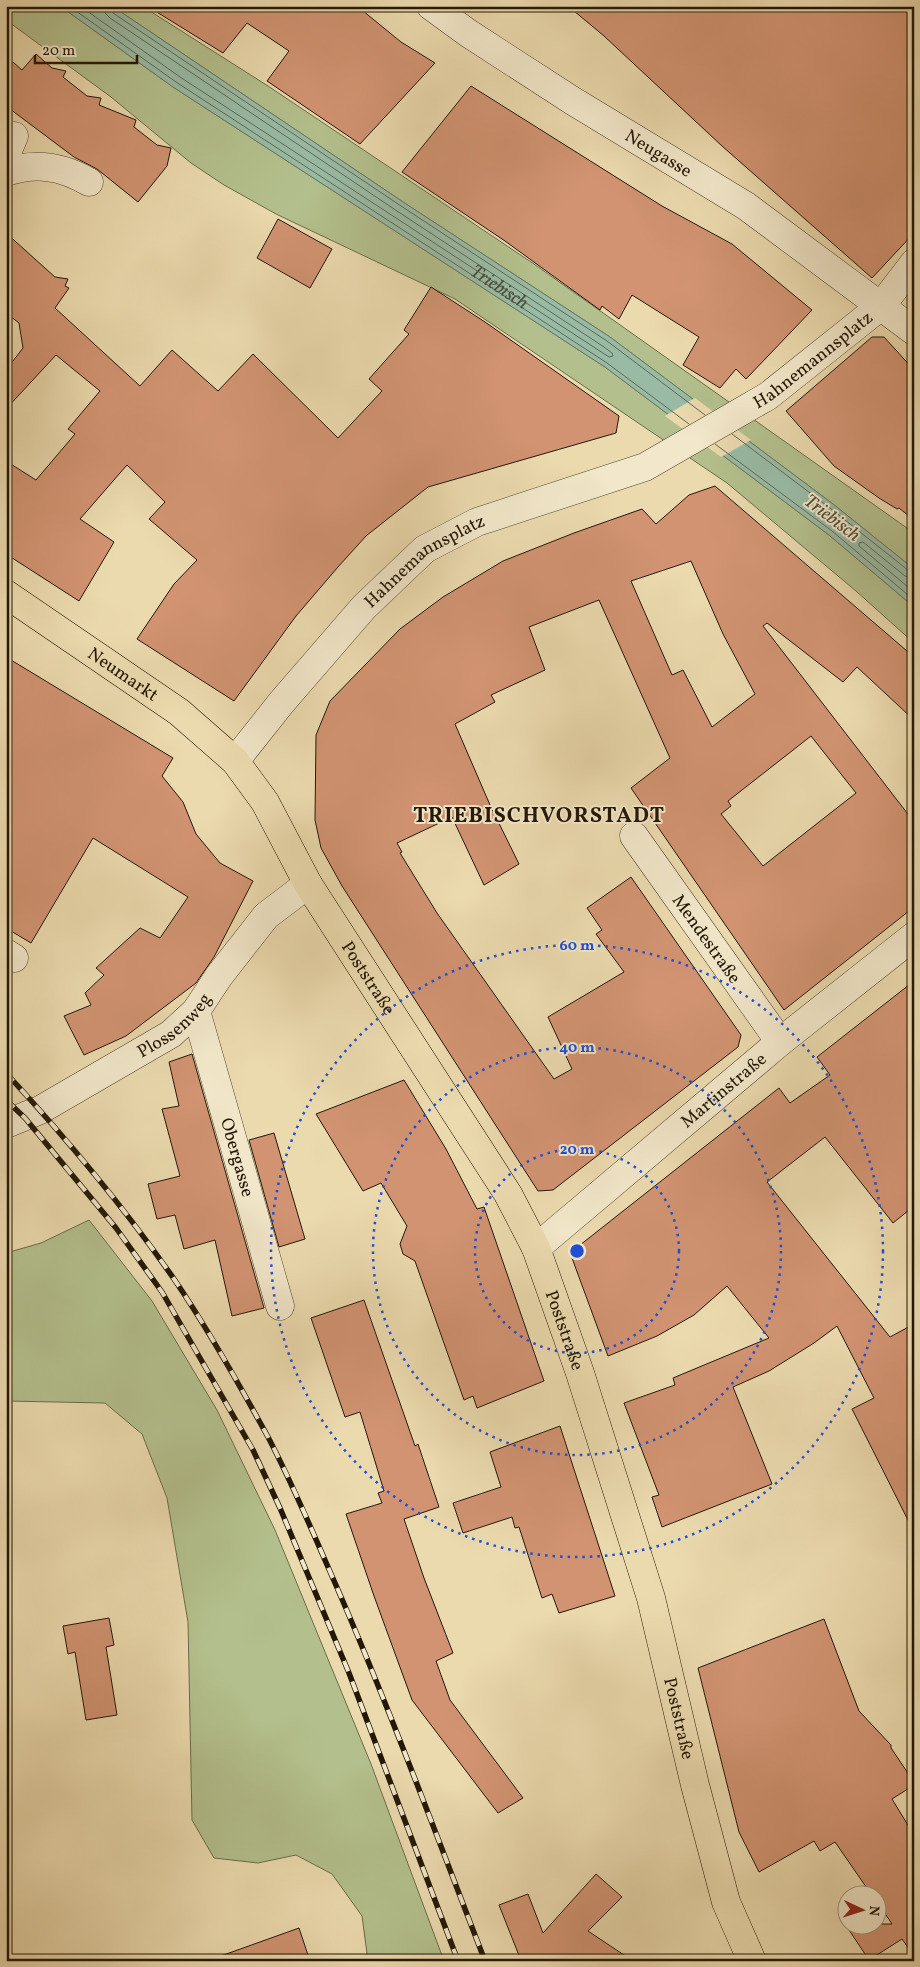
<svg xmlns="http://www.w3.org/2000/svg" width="920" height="1967" font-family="Vollkorn,serif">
<rect width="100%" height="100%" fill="#ebdaae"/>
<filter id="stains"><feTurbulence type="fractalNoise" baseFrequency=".004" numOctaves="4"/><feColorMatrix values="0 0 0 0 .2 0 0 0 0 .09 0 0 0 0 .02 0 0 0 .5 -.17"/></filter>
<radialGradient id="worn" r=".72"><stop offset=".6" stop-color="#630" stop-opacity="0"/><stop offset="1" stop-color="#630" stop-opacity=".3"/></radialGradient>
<!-- green -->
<g fill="#b3c08d" stroke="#6b6c4a">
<path d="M 6,6 L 60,6 L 173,87 L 605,367 L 829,535 L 914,607 L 914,643 L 856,591 L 727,483 L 455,299 L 276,214 L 224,185 L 191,163 L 111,97 L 6,20 Z"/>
<path d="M 112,6 L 142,6 L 268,86 L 534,264 L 914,533 L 914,569 L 833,504 L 610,337 L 403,202 Z"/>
<path d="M 89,1220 L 152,1301 L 217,1410 L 275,1530 L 371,1764 L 444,1961 L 368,1961 L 362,1916 L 332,1874 L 296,1855 L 258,1863 L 214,1858 L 192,1820 L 188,1622 L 167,1498 L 142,1434 L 105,1403 L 6,1401 L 6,1253 L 41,1243 Z"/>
</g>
<!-- water -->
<path fill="#99bba5" stroke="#6a7965" d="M 60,6 L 112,6 L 403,202 L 610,337 L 833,504 L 914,569 L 914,607 L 829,535 L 605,367 L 173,87 Z"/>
<!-- pier -->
<path fill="#ebdaae" d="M 695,398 L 751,440 L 721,457 L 665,416 Z"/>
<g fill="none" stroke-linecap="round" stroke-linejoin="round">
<!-- shore -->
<g stroke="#5e6956" stroke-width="1">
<path d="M 69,6 L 176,82 L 607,363 L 689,424"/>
<path id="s1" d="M 80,6 L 180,77 L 609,357 L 613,356 L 612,353 L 604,347 L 397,211 L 110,18 L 105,13 L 104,6"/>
<path d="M 110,6 L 113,13 L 401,206 L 607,341 L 705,415"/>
<path d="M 732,434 L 830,508 L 909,571 L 914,572"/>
<path d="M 715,444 L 832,531 L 914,600"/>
<path d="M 914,579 L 905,576 L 863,542 L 859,543 L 859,546 L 914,592"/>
</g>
</g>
<!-- building -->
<g fill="#d19372" stroke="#231706" fill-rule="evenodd">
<path d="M 147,6 L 357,6 L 401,42 L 435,63 L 360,144 L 267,81 L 289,51 L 247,23 L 223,53 Z"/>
<path d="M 568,6 L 914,6 L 914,233 L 872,278 L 722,146 L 604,36 Z"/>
<path d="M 36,54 L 52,68 L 66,71 L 63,77 L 87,96 L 101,98 L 99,105 L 136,120 L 134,127 L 157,145 L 171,148 L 167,166 L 138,202 L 97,169 L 74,157 L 6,106 L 6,56 L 22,70 Z"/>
<path d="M 471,86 L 662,206 L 732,244 L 812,310 L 746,379 L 736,369 L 720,388 L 683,365 L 699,337 L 632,295 L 619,319 L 602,306 L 600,310 L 505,241 L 402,172 Z"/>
<path d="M 278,219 L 332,249 L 310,288 L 257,258 Z"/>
<path d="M 6,233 L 55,277 L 68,279 L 65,286 L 69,288 L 55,308 L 140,386 L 172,350 L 218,391 L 253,354 L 338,438 L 382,391 L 369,379 L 409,334 L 404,330 L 431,287 L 485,322 L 619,416 L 616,433 L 428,487 L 366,536 L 338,567 L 296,616 L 234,701 L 137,639 L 174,584 L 197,560 L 149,519 L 165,502 L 127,465 L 80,519 L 114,542 L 79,601 L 6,554 L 6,461 L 36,480 L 75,434 L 68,429 L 100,391 L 56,355 L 6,409 L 6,370 L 23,348 L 19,323 L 6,313 Z"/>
<path d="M 872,337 L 884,337 L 914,370 L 914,520 L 899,508 L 897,509 L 879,498 L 834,466 L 786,411 Z"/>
<path d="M 715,486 L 914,657 L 914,720 L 857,667 L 843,682 L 767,623 L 763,626 L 914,822 L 914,907 L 784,1010 L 631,788 L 670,758 L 599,600 L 529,627 L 545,670 L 491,695 L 495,702 L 455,724 L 490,805 L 519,864 L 484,885 L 452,817 L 397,843 L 402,852 L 400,853 L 437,913 L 554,1079 L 572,1069 L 548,1017 L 624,972 L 596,934 L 602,930 L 587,908 L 631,877 L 741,1035 L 738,1047 L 553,1190 L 538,1191 L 342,886 L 321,848 L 315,820 L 316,735 L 330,701 L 400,629 L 443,597 L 503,561 L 574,533 L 642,509 L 656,524 L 689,495 ZM 691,561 L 723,634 L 755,694 L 712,727 L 683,670 L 672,675 L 631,581 ZM 811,736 L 856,793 L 763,866 L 721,814 L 731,806 L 728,801 Z"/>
<path d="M 6,657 L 173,758 L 162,776 L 183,802 L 196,834 L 220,863 L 253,881 L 214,957 L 196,983 L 126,1036 L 84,1055 L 64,1016 L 91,1005 L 85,993 L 104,975 L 96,968 L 140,928 L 160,938 L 188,897 L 93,838 L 31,943 L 6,928 Z"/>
<path d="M 914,981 L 914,1206 L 893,1223 L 825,1137 L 767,1182 L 890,1337 L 914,1324 L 914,1532 L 852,1409 L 874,1398 L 837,1326 L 814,1343 L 769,1371 L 733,1387 L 772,1484 L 662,1527 L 652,1497 L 659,1495 L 624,1403 L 675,1385 L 673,1378 L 769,1338 L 727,1286 L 694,1315 L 657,1336 L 608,1356 L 572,1258 L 575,1249 L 779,1088 L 790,1103 L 830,1075 L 817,1057 Z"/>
<path d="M 192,1054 L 264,1308 L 232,1316 L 215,1240 L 184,1249 L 175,1215 L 157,1219 L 148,1184 L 180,1176 L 162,1109 L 179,1106 L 169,1062 Z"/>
<path d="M 404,1080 L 446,1149 L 477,1209 L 484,1207 L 544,1381 L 477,1408 L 473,1396 L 464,1400 L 415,1261 L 403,1254 L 400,1244 L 407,1226 L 381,1183 L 363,1191 L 316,1114 Z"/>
<path d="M 274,1133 L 305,1239 L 279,1247 L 249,1140 Z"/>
<path d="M 364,1300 L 415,1446 L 418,1444 L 439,1507 L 404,1519 L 424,1578 L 453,1653 L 436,1661 L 450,1700 L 523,1798 L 498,1813 L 412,1700 L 374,1596 L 346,1514 L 382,1503 L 378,1493 L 384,1491 L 360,1412 L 345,1417 L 311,1318 Z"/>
<path d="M 560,1426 L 615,1596 L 559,1613 L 552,1594 L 542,1598 L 519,1527 L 515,1528 L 512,1517 L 463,1533 L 453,1503 L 501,1487 L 490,1452 Z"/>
<path d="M 109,1618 L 114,1645 L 106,1647 L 117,1715 L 86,1720 L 75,1652 L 68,1654 L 63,1626 Z"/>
<path d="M 824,1619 L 859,1711 L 891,1745 L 891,1748 L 914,1782 L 914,1785 L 892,1799 L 914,1835 L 914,1956 L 902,1939 L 869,1960 L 845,1924 L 892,1924 L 878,1903 L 878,1894 L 871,1894 L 835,1842 L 820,1851 L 814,1841 L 759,1872 L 739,1832 L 698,1668 Z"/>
<path d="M 596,1874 L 622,1897 L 588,1931 L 633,1961 L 518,1961 L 520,1958 L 499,1905 L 528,1894 L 543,1933 Z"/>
<path d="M 299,1928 L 310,1961 L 218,1961 L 218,1957 Z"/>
</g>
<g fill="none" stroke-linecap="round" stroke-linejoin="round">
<defs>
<g id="minor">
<path id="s2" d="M 431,6 L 468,33 L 573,101 L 746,206 L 914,331"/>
<path d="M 6,155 L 14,136"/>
<path d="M 6,172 C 36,162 62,166 89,182"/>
<path id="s3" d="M 235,761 L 281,703 L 364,607 L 425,549 L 477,522 L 645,467 L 742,411 L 768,396 L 881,306 L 914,263"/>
<path id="s4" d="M 634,836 L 780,1042"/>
<path d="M 6,953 L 14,958"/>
<path id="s5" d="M 196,1011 L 280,1306"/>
<path id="s6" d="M 6,1124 L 40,1110 L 171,1034 L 196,1011 L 219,976 L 266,916 L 308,884"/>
<path id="s7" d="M 536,1248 L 780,1042 L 914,936"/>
</g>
<g id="major">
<path id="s8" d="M 6,594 L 179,712 L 235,761 L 265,802 L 308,884 L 508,1194 L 536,1248 L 580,1373 L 651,1598 L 695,1785 L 726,1902 L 752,1961"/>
</g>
</defs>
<!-- minor casing -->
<use href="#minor" stroke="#554830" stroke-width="29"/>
<!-- major casing -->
<use href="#major" stroke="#231706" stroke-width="29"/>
<!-- minor -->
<use href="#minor" stroke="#f2e7ca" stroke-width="28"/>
<!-- major -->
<use href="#major" stroke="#ebdaae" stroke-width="28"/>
<defs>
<g id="rail">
<path d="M 6,1073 C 66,1138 124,1207 174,1279 C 208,1329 239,1384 268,1437 C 290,1479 309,1523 328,1567 C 385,1696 434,1829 485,1961"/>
<path d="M 6,1100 L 25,1118 L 116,1228 L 162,1292 L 253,1450 L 280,1508 L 349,1673 L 458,1961"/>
</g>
</defs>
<!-- rail casing -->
<use href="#rail" stroke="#231706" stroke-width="5.5"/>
<!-- rail -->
<use href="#rail" stroke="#f2e7ca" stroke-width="4" stroke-dasharray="11" stroke-linecap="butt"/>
</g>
<!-- distance rings -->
<g fill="none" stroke="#1d4ed8" stroke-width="2.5" stroke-dasharray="2.5 5">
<circle cx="577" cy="1251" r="102"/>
<circle cx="577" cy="1251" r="204"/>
<circle cx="577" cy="1251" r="306"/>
</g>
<g text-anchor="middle" stroke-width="4" stroke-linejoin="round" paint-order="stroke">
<!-- street labels -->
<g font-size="18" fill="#231706" stroke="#f2e7ca">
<text dy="6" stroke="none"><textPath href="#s2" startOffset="271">Neugasse</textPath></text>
<text dy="6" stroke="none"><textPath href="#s3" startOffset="720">Hahnemannsplatz</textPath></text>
<text dy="6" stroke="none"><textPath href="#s3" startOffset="278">Hahnemannsplatz</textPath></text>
<text dy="6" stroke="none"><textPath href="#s8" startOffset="142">Neumarkt</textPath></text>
<text dy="6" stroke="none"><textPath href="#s4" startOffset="126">Mendestraße</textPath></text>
<text dy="6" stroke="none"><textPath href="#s8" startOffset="539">Poststraße</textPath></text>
<text dy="6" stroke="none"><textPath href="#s6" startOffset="196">Plossenweg</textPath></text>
<text dy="6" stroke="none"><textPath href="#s7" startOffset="245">Martinstraße</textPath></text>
<text dy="6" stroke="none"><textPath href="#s5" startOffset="152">Obergasse</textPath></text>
<text dy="6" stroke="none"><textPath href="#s8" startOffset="944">Poststraße</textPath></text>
<text dy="6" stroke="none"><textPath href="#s8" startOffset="1349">Poststraße</textPath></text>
</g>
<!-- water labels -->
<g font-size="19" font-style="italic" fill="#4c503e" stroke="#f2e7ca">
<text dy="7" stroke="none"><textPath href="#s1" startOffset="505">Triebisch</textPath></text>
<text transform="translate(833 517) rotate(37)" y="7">Triebisch</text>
</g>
<!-- district labels -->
<g font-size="22" font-weight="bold" letter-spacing="1" fill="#231706" stroke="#f2e7ca">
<text x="539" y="822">TRIEBISCHVORSTADT</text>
</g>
</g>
<circle cx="577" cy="1251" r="8" fill="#1d4ed8" stroke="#f2e7ca" stroke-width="2.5"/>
<g font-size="15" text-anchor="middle" font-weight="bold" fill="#1d4ed8" stroke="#f2e7ca" stroke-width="4" stroke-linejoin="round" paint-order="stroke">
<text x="577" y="950">60 m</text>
<text x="577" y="1052">40 m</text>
<text x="577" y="1154">20 m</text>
</g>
<!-- margin -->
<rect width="920" height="1967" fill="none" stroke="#ebdaae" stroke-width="25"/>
<rect x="8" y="8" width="905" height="1952" fill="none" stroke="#231706" stroke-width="2.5"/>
<rect x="12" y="12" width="895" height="1942" fill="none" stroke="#231706"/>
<!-- north arrow -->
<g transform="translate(862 1910) rotate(94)"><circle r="24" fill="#f2e7ca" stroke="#9f947c"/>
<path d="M0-4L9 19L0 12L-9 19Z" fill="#8f2418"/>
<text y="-8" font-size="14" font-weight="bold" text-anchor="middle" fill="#231706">N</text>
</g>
<!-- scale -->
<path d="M35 55v8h102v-8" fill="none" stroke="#231706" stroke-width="2.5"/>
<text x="42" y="55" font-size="15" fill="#231706" stroke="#f2e7ca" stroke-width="4" paint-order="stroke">20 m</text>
<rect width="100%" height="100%" filter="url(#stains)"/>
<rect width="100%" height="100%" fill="url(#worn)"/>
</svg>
